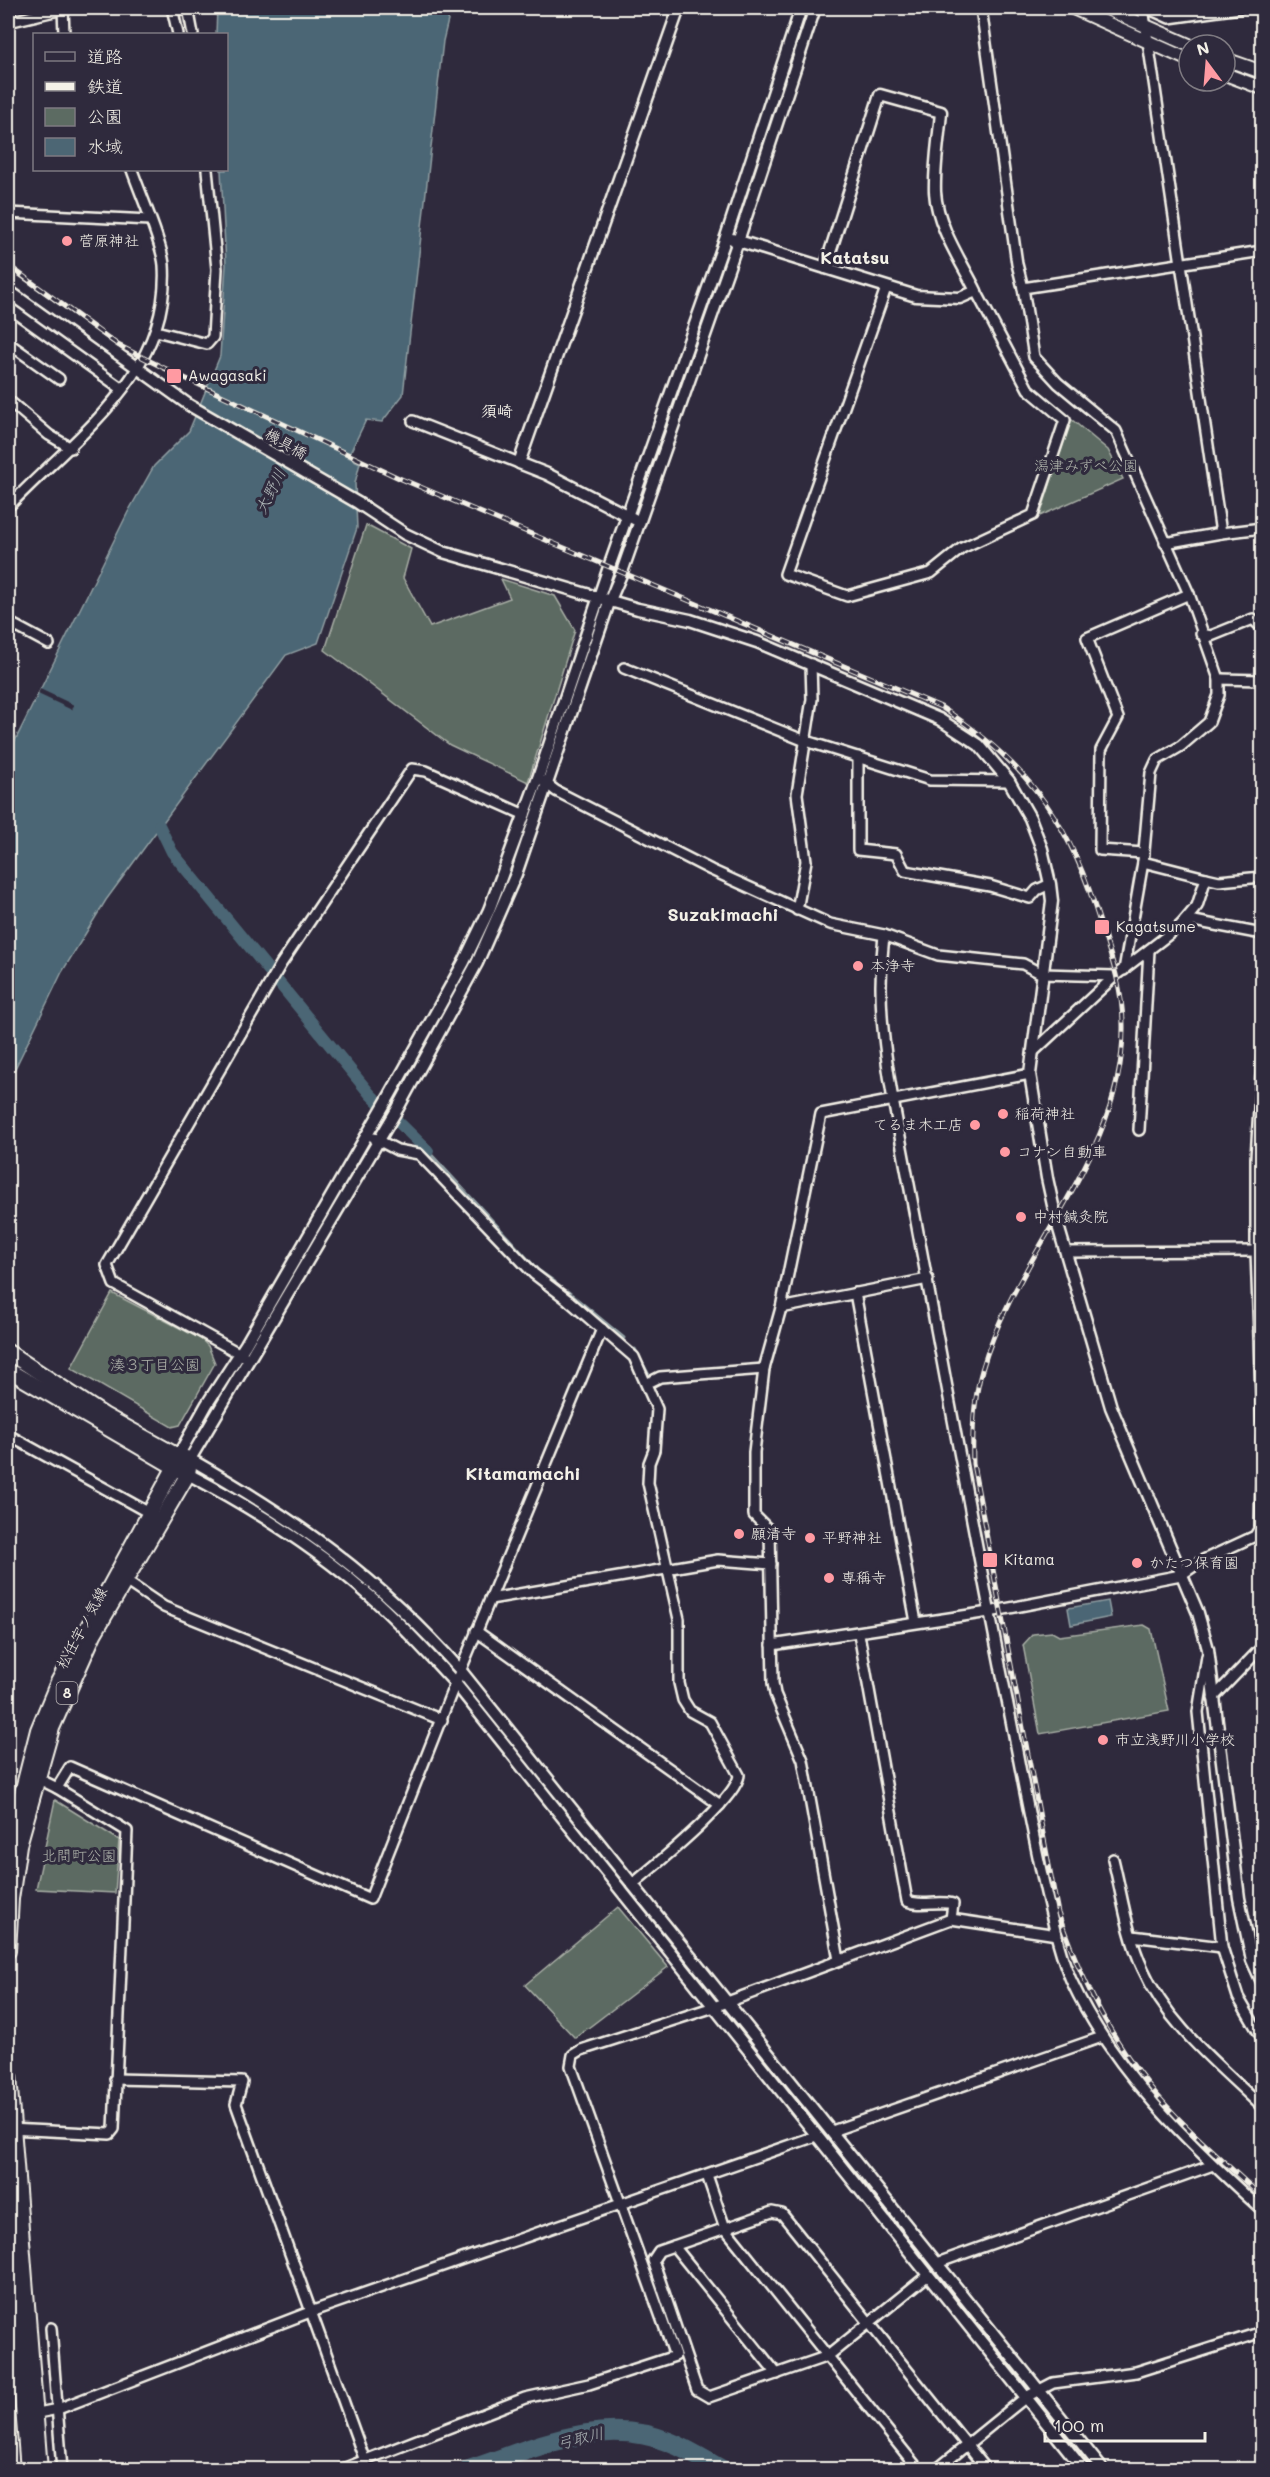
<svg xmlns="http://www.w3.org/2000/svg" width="1270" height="2477" font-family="Mali,'Klee One',sans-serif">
<rect width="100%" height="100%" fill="#2f2a3d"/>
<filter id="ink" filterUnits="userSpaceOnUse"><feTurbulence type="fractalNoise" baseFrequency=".0167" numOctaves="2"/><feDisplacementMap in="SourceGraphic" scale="12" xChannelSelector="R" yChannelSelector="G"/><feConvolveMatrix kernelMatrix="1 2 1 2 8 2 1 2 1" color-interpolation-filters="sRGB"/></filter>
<g filter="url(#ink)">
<!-- green -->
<g fill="#5c6b62" stroke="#a8aea5" stroke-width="1.5">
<path d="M 1071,419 L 1108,450 L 1123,479 L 1040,516 Z"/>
<path d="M 366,525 L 411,549 L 403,578 L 430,627 L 510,598 L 501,579 L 555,596 L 575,630 L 528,782 L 450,745 L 325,650 Z"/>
<path d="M 112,1293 L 201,1339 L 208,1346 L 215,1363 L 180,1425 L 172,1427 L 71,1368 Z"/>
<path d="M 1144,1625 L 1151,1629 L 1169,1711 L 1040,1734 L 1023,1645 L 1033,1634 L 1052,1632 L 1059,1636 Z"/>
<path d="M 55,1800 L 119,1840 L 115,1893 L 36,1889 Z"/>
<path d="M 618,1907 L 668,1967 L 575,2038 L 525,1985 Z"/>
</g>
<!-- water -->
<g fill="#4c6674" stroke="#8f9ea2" stroke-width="1.5">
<path d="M 217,8 L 451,8 L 443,41 L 403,395 L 382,422 L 366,420 L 348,457 L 360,463 L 355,483 L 357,528 L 318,643 L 286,655 L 106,900 L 62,972 L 8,1083 L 8,755 L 128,512 L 154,466 L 189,431 L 220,356 L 226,265 L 221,170 L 226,170 L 226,34 L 216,34 Z"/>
<path d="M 1108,1601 L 1111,1617 L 1071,1625 L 1068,1608 Z"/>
</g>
<!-- pier -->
<path fill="#2f2a3d" d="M 40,689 L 74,705 L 72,710 L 38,694 Z"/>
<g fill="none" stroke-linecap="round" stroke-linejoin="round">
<!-- stream -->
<g stroke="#8f9ea2" stroke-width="3">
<path d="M 428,1151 L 538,1270 L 555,1282"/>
<path d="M 567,1291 L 624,1338"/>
<path d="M 635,1349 L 651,1379"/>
</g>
<!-- canal -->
<path stroke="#4c6674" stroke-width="12" d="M 159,825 L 172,852 L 370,1094 L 428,1151"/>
<!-- river -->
<path stroke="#4c6674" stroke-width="20" d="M 469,2470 C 533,2449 602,2414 669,2442 C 687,2449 704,2460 722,2470"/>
<defs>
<g id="minor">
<path d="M 63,8 L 64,34"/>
<path d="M 172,8 L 178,34"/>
<path d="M 188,8 L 193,34"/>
<path d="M 981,8 L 1017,264 L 1023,288 L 1034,357 L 1058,383 L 1116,431 L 1189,594 L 1219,679 L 1219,695 L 1209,722 L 1181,746 L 1157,760 L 1151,773 L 1143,862 L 1206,878 L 1197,906 L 1181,925 L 1116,975 L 1033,1052"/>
<path d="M 1143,8 L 1221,533 L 1165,543"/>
<path d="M 1147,8 L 1169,18 L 1240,8"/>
<path d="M 8,22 L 63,9"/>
<path d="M 8,213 L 150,220"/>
<path d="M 886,288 L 785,574 L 847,596 L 931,573 L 962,548 L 1033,515 L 1065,420 L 1028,389 L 976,291"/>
<path d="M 1023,288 L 1262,251"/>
<path d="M 8,307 L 122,389"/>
<path d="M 156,331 L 207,344 L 213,337 L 217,269 L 207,170"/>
<path d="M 8,343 L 59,379"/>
<path d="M 8,400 L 49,435 L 71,448"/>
<path d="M 413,421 L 519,463"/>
<path d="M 8,507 C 74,437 171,375 164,265 C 162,243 140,193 132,170"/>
<path d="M 1221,533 L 1262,528"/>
<path d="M 8,622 L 49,644"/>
<path d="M 1201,634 L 1211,636 L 1253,619 L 1258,624 L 1262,622"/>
<path d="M 624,668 L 803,740 L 930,780 L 1009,781"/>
<path d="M 1219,679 L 1262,680"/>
<path d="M 858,757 L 858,850 L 896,854 L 905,871 L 990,886 L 1030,898 L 1037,890 L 1050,884"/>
<path d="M 543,781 L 556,791 L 711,870 L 830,924 L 884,935 L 938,955 L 1023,964 L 1042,974 L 1114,976"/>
<path d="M 1144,853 L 1100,850 L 1101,750 L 1118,718 L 1087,638 L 1189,594"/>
<path d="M 1206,878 L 1219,881 L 1262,877"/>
<path d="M 797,910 L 806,861 L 797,794 L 812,699 L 811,664"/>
<path d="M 1181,925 L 1194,921 L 1262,934"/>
<path d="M 884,935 C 877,994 883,1042 893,1100 C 932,1303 968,1507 1009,1710 C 1021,1771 1032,1832 1046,1893 C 1053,1922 1059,1952 1071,1980 C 1113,2071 1189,2144 1262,2210"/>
<path d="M 1124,970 L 1143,862"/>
<path d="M 1262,1058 L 1256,1158 L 1256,1251 L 1262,1423"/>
<path d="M 1139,1130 L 1149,950"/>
<path d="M 374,1138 L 397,1150 L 419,1154 L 534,1274 L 568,1300 L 634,1357 L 657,1409 L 654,1450 L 649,1463 L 648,1483 L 679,1619 L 679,1683 L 683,1700 L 690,1711 L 710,1722 L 739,1775 C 737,1799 655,1865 633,1884"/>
<path d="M 1066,1252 L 1256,1251"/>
<path d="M 855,1293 L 916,1622"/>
<path d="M 781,1308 L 928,1279"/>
<path d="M 244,1356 L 114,1284 L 107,1265 L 281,964 L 412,769 L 426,771 L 525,815"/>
<path d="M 648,1383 L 660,1377 L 764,1369"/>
<path d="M 8,1435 L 153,1515"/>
<path d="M 121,1578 L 164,1607 L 442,1720"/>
<path d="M 490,1599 L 718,1560 L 771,1564"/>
<path d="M 476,1631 L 720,1805"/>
<path d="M 859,1634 L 907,1901 C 921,1907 938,1900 953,1904 L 951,1919"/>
<path d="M 772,1645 L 989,1612 L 1181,1575 L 1203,1560 L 1255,1536 L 1260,1528 L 1262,1437"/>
<path d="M 1207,1656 L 1198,1712 L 1222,1947 L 1238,1997 L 1262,2038"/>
<path d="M 1213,1698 L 1262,1647"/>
<path d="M 57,1788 L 70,1767 L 370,1899 L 450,1696 L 602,1329"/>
<path d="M 1113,1859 C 1122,1895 1127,1935 1143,1969 C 1168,2026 1219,2065 1262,2107"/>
<path d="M 1132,1936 L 1222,1947"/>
<path d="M 839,1960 L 803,1760 L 775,1694 L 773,1683 L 770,1531 L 754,1515 L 754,1452 L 764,1369 L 781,1308 L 821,1114 L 1030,1074"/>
<path d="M 115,2079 L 242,2082 L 236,2104 L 365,2461"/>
<path d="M 9,2129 L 110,2134 L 114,2129 L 127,1831 L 57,1788 L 33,1776"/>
<path d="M 832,2131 L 1102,2037"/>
<path d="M 707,2175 L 725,2228 L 919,2470"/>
<path d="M 674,2246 L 777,2374"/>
<path d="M 937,2263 L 1213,2165"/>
<path d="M 927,2276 L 828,2356 L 709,2397 L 697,2390 L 653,2260 L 659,2251 L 772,2212 L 782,2214 L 987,2470"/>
<path d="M 51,2328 L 62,2470"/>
<path d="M 33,2414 L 58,2409 L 310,2312 L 816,2136"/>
<path d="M 340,2470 L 525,2398 L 589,2384 L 675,2356 L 571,2066 L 573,2055 L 581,2050 L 714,2007 L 951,1919 L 1057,1935"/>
<path d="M 936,2470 L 1026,2397 L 1053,2383 L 1136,2372 L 1262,2332"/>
</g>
<g id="tertiary">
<path d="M 815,8 L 738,241 L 622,572 L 610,600 L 516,874 L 477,963 L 398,1108 L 190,1459 C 298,1521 378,1577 461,1671 L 1103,2470"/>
<path d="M 732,239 L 916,296 L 960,298 L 976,291 C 961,261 937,226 935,192 C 934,166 939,138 941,112 L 880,95 L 825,268"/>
<path d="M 8,275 L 189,405 L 358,503 L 405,534 L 443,552 L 638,609 L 690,620 L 757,642 L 939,719 L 979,745 L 1009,781 L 1030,818 L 1042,849 L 1050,884 L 1052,901 L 1030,1074 L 1047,1178 L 1056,1219 L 1111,1407 L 1198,1613 L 1208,1649 L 1239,1898 L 1252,1960 L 1262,1982"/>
<path d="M 634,519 L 547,474 L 519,463 L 679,8"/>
<path d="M 178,1456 L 207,1404 L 246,1344 L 390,1095 L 464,962 L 489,910 L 538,778 L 609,567 L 726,237 L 801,8"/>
<path d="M 188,1474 C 253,1508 315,1547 370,1596 C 401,1623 428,1654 456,1684 L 1084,2470"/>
</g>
<g id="secondary">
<path d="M 1073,8 L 1189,60"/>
<path d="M 1105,8 L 1189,45"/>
<path d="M 1225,59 L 1262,72"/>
<path d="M 1225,74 L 1262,88"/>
</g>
<g id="primary">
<path d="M 8,1352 L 104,1415 L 178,1456 L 190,1459 L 188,1474 L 94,1634 L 52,1728 L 19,1845 L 11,1899 L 8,1951"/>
<path d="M 8,1370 L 181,1471"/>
<path d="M 8,1848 L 38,1730 L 58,1682 L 174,1468 L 178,1456"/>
<path d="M 8,2063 L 40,2470"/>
<path d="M 8,2222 L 28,2470"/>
</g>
</defs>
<!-- minor casing -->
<use href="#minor" stroke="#f4f1e8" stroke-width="14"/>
<!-- tertiary casing -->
<use href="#tertiary" stroke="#f4f1e8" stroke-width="15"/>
<!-- secondary casing -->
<use href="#secondary" stroke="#f4f1e8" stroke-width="16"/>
<!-- primary casing -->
<use href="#primary" stroke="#f4f1e8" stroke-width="18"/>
<!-- minor -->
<use href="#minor" stroke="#2f2a3d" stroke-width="9"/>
<!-- tertiary -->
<use href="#tertiary" stroke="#2f2a3d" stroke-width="10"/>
<!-- secondary -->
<use href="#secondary" stroke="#2f2a3d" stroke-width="12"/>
<!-- primary -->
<use href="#primary" stroke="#2f2a3d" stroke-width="14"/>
<defs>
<path id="rail" d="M 8,265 L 118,345 L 176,374 L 399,478 L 941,707 C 1021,759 1066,815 1095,907 C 1107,945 1123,985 1123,1025 C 1125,1154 1015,1253 982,1370 C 973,1401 972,1432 973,1464 L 1058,1913 C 1079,1974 1107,2033 1148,2084 C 1181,2126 1224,2161 1262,2197"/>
</defs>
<!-- rail casing -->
<use href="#rail" stroke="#f4f1e8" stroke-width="5"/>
<!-- rail -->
<use href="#rail" stroke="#2f2a3d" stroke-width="3" stroke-dasharray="9" stroke-linecap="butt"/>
</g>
</g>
<!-- markers -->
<g fill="#ff9aa2" stroke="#2f2a3d" stroke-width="2">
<circle cx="67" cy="241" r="6"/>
<rect x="166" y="368" width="16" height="16" rx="3"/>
<rect x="1094" y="919" width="16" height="16" rx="3"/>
<circle cx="858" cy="966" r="6"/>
<circle cx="1003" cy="1114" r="6"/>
<circle cx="975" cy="1125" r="6"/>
<circle cx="1005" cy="1152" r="6"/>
<circle cx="1021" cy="1217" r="6"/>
<circle cx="739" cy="1534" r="6"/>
<circle cx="810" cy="1538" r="6"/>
<rect x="982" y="1552" width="16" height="16" rx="3"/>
<circle cx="1137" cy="1563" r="6"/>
<circle cx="829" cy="1578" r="6"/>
<circle cx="1103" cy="1740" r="6"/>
</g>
<g text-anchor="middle" stroke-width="6" stroke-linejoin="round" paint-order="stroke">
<!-- shield labels -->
<rect fill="#2f2a3d" stroke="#b9b5b5" stroke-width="1.5" x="56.5" y="1682" width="21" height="22" rx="4.5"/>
<g font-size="14" font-weight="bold" fill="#f4f1e8">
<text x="67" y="1698">8</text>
</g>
<!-- poi labels -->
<g font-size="15" fill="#f4f1e8" stroke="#2f2a3d" text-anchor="start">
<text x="79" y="246">菅原神社</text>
<text x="188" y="381">Awagasaki</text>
<text x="1116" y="932">Kagatsume</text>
<text x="870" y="971">本浄寺</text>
<text x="1015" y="1119">稲荷神社</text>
<text x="963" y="1130" text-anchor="end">てるま木工店</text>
<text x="1017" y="1157">コナン自動車</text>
<text x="1033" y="1222">中村鍼灸院</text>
<text x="751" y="1539">願清寺</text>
<text x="822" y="1543">平野神社</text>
<text x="1004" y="1565">Kitama</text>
<text x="1149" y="1568">かたつ保育園</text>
<text x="841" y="1583">専稱寺</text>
<text x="1115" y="1745">市立浅野川小学校</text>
</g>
<!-- street labels -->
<g font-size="15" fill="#f4f1e8" stroke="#2f2a3d">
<text transform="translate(286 444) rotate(30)" y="5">機具橋</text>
<text transform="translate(82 1628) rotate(-62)" y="5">松任宇ノ気線</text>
</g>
<!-- park labels -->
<g font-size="15" fill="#b0b5ac" stroke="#2f2a3d">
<text x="1086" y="471">潟津みずべ公園</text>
<text x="155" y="1370">湊３丁目公園</text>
<text x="79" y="1861">北間町公園</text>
</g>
<!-- neighbourhood labels -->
<g font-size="16" font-weight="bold" fill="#f4f1e8" stroke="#2f2a3d">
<text x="497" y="417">須崎</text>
</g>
<!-- water labels -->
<g font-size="16" font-style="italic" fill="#b1b9ba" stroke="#2f2a3d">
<text transform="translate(270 491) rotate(-64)" y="6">大野川</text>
<text transform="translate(580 2438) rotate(-14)" y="6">弓取川</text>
</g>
<!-- quarter labels -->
<g font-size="18" font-weight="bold" fill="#f4f1e8" stroke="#2f2a3d">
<text x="855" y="264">Katatsu</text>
<text x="723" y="921">Suzakimachi</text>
<text x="523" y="1480">Kitamamachi</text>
</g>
</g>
<!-- margin -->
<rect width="1270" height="2477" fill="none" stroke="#2f2a3d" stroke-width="30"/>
<rect x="15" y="15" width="1240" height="2447" fill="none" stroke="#f4f1e8" stroke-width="2" filter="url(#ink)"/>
<!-- legend -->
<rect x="33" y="33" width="195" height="138" fill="#2f2a3d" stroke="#7e7a81" stroke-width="1.5"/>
<rect x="45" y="52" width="30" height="9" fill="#2f2a3d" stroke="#7e7a81" stroke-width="1.5"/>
<text x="87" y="63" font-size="18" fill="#f4f1e8">道路</text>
<rect x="45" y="82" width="30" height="9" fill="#f4f1e8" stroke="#7e7a81" stroke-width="1.5"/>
<text x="87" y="93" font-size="18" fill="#f4f1e8">鉄道</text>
<rect x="45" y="108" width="30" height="18" fill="#5c6b62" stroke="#7e7a81" stroke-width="1.5"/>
<text x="87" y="123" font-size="18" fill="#f4f1e8">公園</text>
<rect x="45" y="138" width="30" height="18" fill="#4c6674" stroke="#7e7a81" stroke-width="1.5"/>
<text x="87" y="153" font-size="18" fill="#f4f1e8">水域</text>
<!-- north arrow -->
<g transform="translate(1207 63) rotate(344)"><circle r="28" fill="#2f2a3d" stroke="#7e7a81" stroke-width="1.5"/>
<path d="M0-4.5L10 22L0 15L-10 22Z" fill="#ff9aa2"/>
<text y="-9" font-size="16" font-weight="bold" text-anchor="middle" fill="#f4f1e8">N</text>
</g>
<!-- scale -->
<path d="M1045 2432v9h160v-9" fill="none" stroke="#f4f1e8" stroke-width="3"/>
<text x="1054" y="2432" font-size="18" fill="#f4f1e8" stroke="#2f2a3d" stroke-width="4.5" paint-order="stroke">100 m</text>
</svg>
